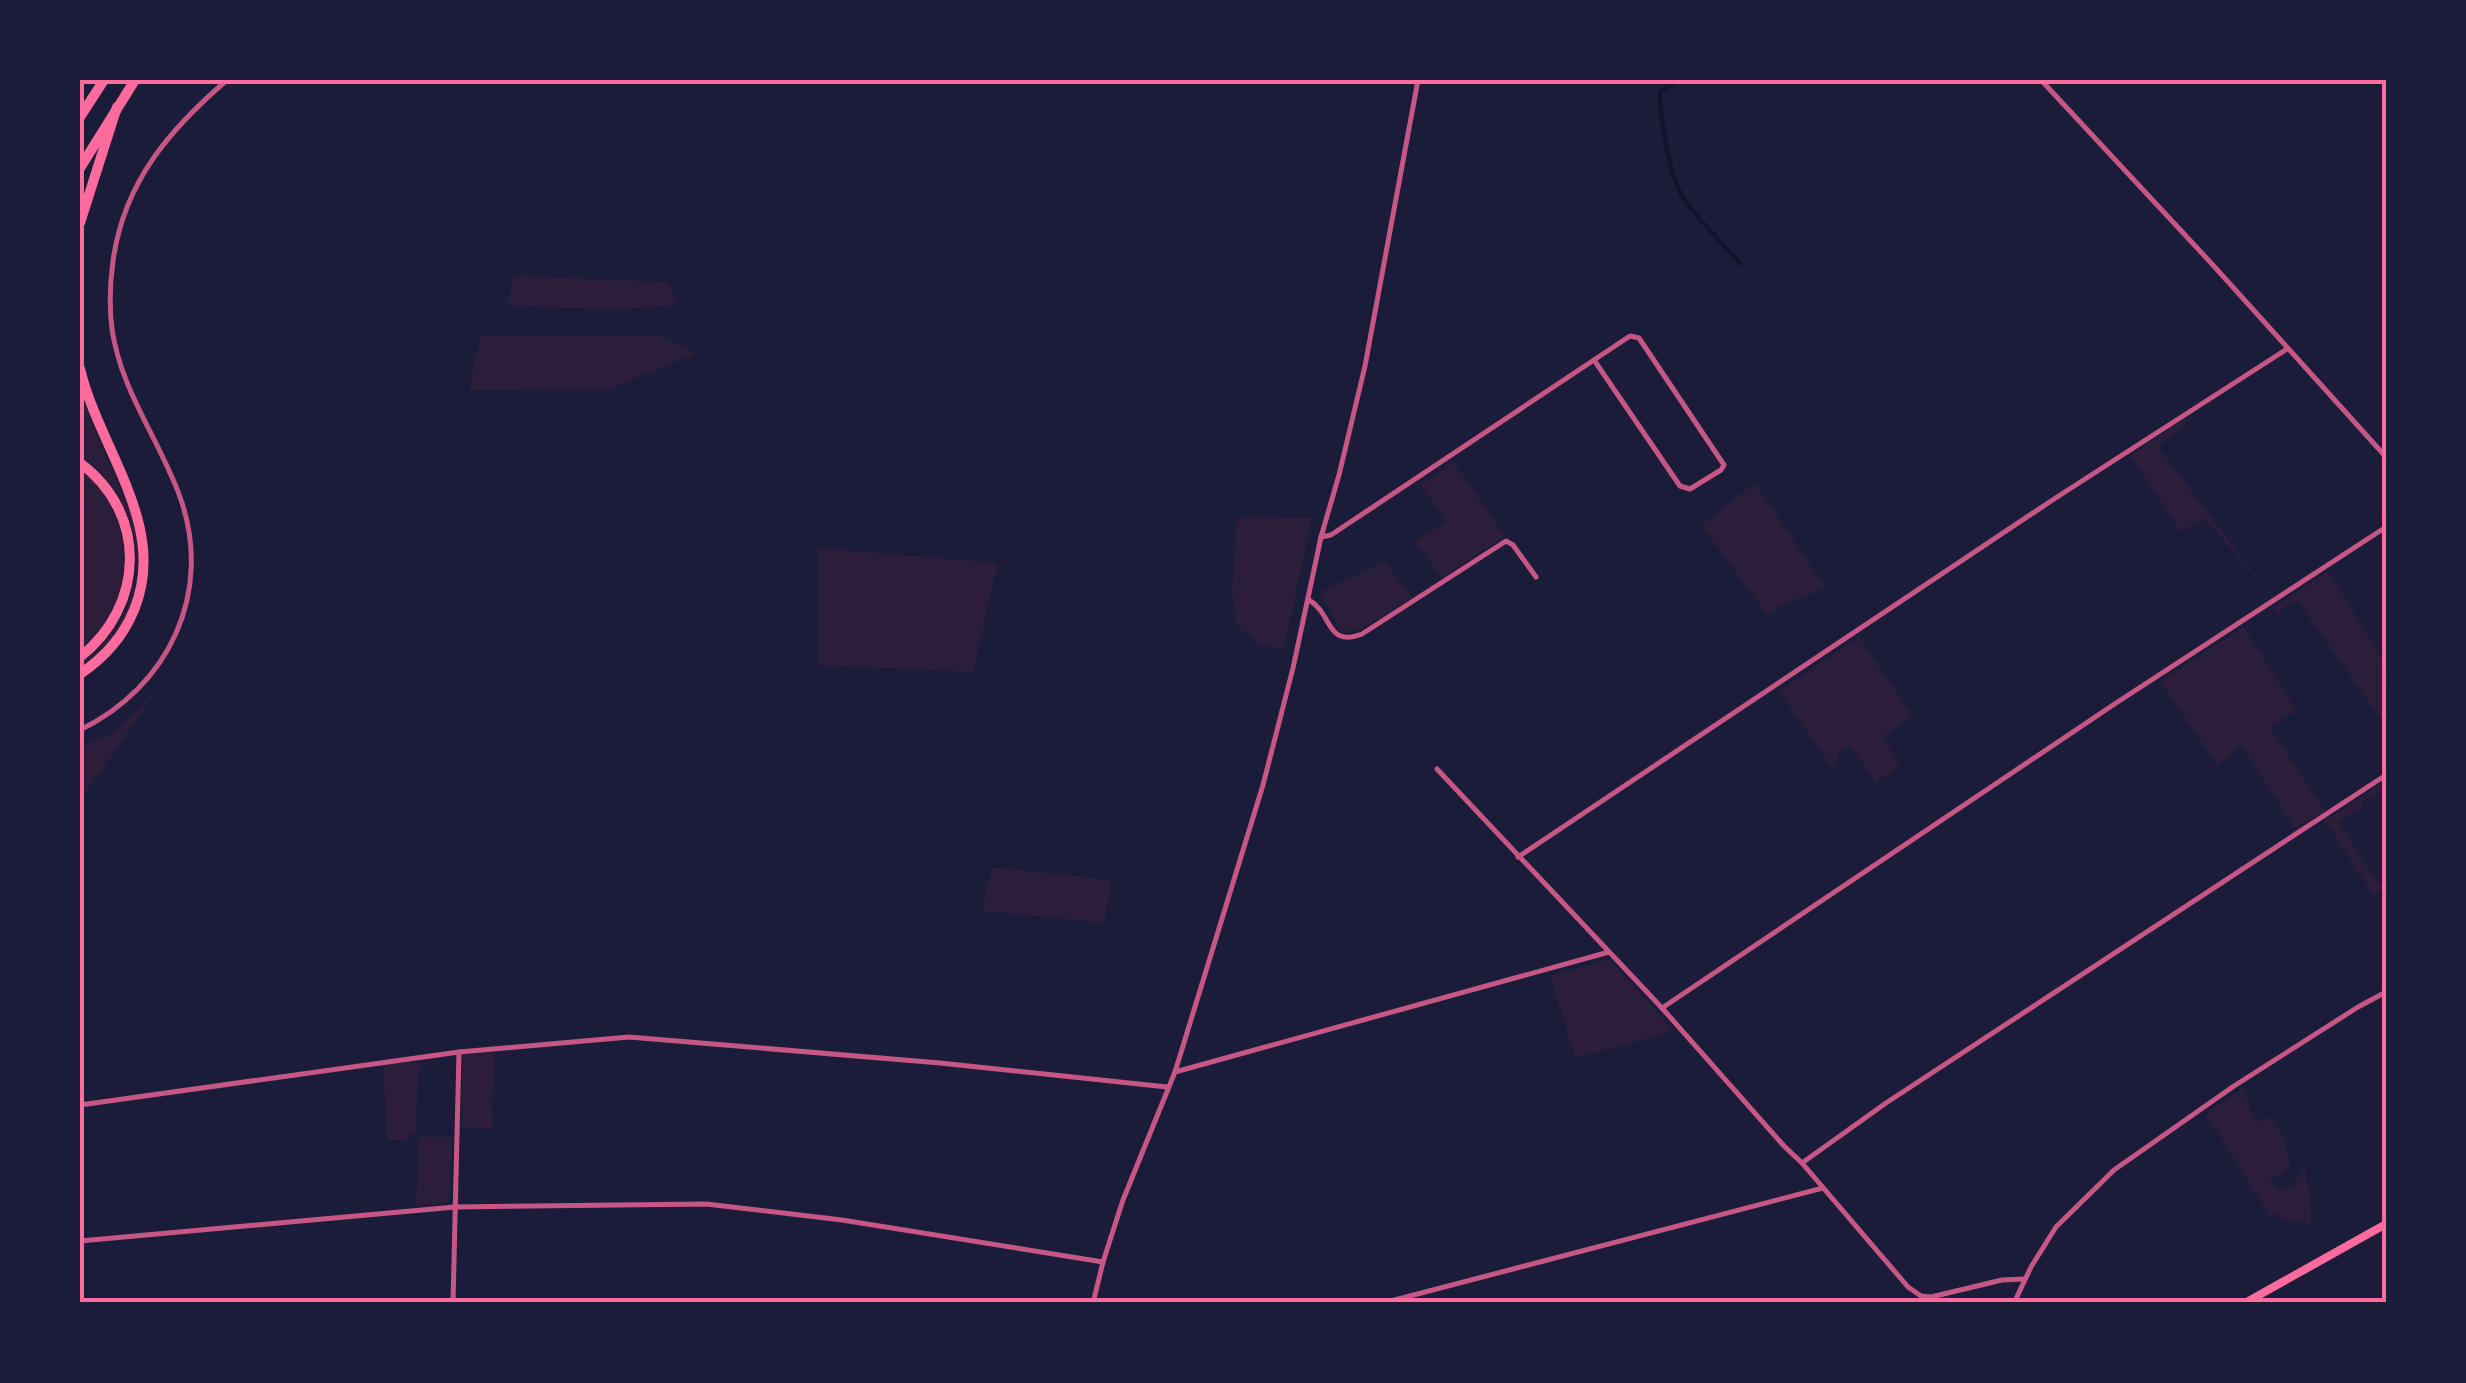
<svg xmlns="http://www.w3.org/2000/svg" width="2466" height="1383" font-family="'Playfair Display',serif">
<rect width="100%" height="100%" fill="#1b1b3a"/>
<!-- green -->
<g fill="#2a1e3b">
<path d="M 514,276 L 669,282 L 677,305 L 610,310 L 507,305 Z"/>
<path d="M 481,335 L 660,335 L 696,354 L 604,391 L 469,390 Z"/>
<path d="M 80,391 C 89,415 98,439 109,463 C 117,481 128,500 133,519 C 147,576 131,636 80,668 L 80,664 C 156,609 154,510 80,454 Z"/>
<path d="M 2186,418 L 2187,422 L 2158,447 L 2269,593 L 2204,518 L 2181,532 L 2130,455 Z"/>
<path d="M 1454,462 L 1505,536 L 1441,578 L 1415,541 L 1446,522 L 1421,485 Z"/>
<path d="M 80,470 C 139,514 139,605 80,650 Z"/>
<path d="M 1755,483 L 1826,588 L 1785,604 L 1767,615 L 1701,525 Z"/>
<path d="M 1237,517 L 1312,518 L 1284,649 L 1260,645 L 1237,626 L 1232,593 Z"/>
<path d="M 818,548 L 998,563 L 973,672 L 818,665 Z"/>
<path d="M 1385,561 L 1412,598 L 1361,630 L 1340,632 L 1320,592 Z"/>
<path d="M 2328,571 L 2386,665 L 2386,726 L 2298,602 C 2286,600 2280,607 2279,618 L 2272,608 Z"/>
<path d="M 2244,627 L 2297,711 L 2270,727 L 2325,811 L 2295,829 L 2242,746 L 2217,765 L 2160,681 Z"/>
<path d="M 1859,637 L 1913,716 L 1884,736 L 1899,766 L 1876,783 L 1850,744 L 1840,750 L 1833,769 L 1779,691 Z"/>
<path d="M 157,691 L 87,791 L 80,795 L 80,746 L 112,734 Z"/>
<path d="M 2386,781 L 2386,788 L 2362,802 L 2362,813 L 2357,810 L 2339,822 L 2373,877 L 2385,887 L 2373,895 L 2327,823 L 2324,821 Z"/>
<path d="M 992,867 L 1111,880 L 1105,923 L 982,911 Z"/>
<path d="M 1609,959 L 1674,1031 L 1575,1058 L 1550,976 Z"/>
<path d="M 494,1053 L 492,1129 L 461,1128 L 462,1054 Z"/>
<path d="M 420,1062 L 415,1134 L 408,1134 L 407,1140 L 387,1140 L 383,1063 Z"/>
<path d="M 2243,1088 L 2255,1122 L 2271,1117 L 2285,1139 L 2290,1167 L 2269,1181 L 2278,1190 C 2293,1190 2297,1178 2305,1167 L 2311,1205 L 2311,1224 L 2281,1219 L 2277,1213 L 2270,1217 L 2207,1116 L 2209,1111 Z"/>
<path d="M 419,1137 L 452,1137 L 450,1198 L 447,1203 L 416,1206 Z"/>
</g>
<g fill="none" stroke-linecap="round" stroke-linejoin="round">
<!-- stream -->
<path stroke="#12122b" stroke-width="4" d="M 1679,80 L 1660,92 C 1660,117 1670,180 1684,199 C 1700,222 1722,243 1741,264"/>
<!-- minor -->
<g stroke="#c65784" stroke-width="5">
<path d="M 2041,80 L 2212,264 L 2386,457"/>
<path d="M 1321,537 L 1331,535 L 1630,336 L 1639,338 L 1724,465 L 1721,470 L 1690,489 L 1680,486 L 1594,360"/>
<path d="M 1309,600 C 1333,614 1326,648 1362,634 L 1506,541 L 1513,545 L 1536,577"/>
<path d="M 80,730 C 169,687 214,592 180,497 C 159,439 121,391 112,329 C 109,306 110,283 113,261 C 124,182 169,130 227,80"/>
<path d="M 1437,769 L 1662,1008 L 1784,1146 L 1802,1163 L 1908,1287 L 1921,1296 L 1931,1297 L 2002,1280 L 2024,1279"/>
<path d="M 1518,857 L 2054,499 L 2287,349"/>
<path d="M 1662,1008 L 2113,705 L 2386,527"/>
<path d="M 1175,1072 L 1609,952"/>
<path d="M 80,1105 L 459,1052 L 629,1037 L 940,1063 L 1167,1087"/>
<path d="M 1802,1163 L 1886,1103 L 2386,775"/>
<path d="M 80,1241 L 455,1207 L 706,1204 L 842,1220 L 1103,1262"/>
<path d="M 453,1303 L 459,1052"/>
<path d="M 1093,1303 L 1103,1262 L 1123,1200 L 1175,1072 L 1263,785 L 1293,668 L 1321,537 L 1339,475 L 1365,366 L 1418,80"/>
<path d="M 1383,1303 L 1823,1188"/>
<path d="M 2014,1303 L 2031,1267 L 2056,1227 L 2114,1170 L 2234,1086 L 2358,1007 L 2386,992"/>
</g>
<!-- secondary -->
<path stroke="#ff6b9d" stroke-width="8" d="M 2245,1303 L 2386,1224"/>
<!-- motorway -->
<g stroke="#ff6b9d" stroke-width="10">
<path d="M 80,117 L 104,80"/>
<path d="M 80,168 L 135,80"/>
<path d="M 80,223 L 117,107"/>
<path d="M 80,369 C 99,449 169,526 134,610 C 123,637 104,658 80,674"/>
<path d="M 80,463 C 148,513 145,606 80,657"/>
</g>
</g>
<!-- border -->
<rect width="2466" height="1383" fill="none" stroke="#1b1b3a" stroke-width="165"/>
<rect x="82" y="82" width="2302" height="1218" fill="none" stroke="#ff6b9d" stroke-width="4"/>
</svg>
